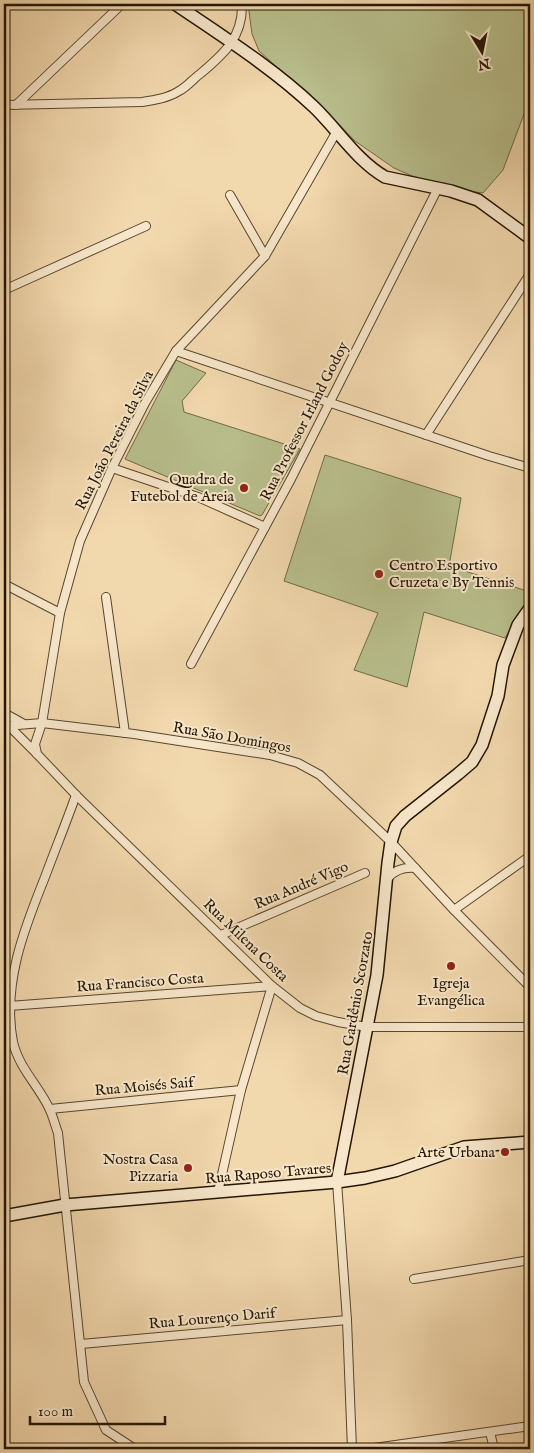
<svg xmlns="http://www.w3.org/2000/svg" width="534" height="1453" font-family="'IM FELL English',serif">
<rect width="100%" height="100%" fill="#f2d8ad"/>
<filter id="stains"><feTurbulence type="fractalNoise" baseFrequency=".004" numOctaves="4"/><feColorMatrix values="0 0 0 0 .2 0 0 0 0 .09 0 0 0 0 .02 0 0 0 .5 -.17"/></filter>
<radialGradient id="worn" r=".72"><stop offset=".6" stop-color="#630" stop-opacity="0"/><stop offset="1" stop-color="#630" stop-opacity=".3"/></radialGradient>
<!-- green -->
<g fill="#b8bf8c" stroke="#6e6a48">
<path d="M 248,4 L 530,4 L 530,98 L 503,170 L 483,193 L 462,190 L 412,176 L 394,168 L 355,141 L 330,115 L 259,51 L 252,34 Z"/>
<path d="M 176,360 L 206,373 L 182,401 L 184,412 L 300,449 L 262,515 L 260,516 L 125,459 Z"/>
<path d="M 325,455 L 461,498 L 449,566 L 530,592 L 530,597 L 505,638 L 424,612 L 407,687 L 354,670 L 378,613 L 284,581 Z"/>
</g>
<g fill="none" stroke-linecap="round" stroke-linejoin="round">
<defs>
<g id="street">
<path d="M 4,105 L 142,102 C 155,100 168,98 179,91 C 187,87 193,79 200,74 C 224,54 243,37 242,4"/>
<path d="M 16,105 L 122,4"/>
<path d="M 230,195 L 265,256"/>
<path d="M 4,290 L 146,226"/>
<path d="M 176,351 L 489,456 L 530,468"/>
<path d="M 426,435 L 530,274"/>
<path d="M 112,468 L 198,497 L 265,527"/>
<path d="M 4,584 L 60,613"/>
<path d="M 106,597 L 125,733"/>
<path d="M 191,664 L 291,479 L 438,188"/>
<path d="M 4,713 L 24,724"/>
<path d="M 8,725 L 37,754 L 76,795 L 272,986 L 300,1008 L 316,1016 L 338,1022 L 367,1027 L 530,1027"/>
<path d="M 5,726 L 42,723 L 134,734 L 270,755 L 298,763 L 320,775 L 391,842 L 454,910 L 530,987"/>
<path d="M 37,754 L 35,744 L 42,723 L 60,613 L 80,541 L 112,468 L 145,403 L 176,351 L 265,256 L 337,131"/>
<path d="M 76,795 C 66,823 55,850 45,877 C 24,929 2,985 13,1042 C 19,1068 38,1085 49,1108 C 53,1116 55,1125 58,1133 L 84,1382 L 106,1430 L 135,1449"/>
<path d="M 388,878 C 395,870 405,867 415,868"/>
<path d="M 454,910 L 530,856"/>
<path d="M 221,935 L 365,873"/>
<path d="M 9,1006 L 272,986 L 241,1090 L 218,1192"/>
<path d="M 50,1109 L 241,1090"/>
<path d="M 337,1182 L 347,1320 L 352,1449"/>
<path d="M 414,1279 L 530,1260"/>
<path d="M 81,1344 L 347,1320"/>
<path d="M 490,1432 L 494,1449"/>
<path d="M 367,1449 L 530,1426"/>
</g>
<g id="secondary">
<path d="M 175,4 C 222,36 273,68 314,107 C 338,130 356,160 385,177 L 451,191 L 478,200 L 530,238"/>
<path d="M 337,1182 L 377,975 L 388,863 L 391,842 L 396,826 L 405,816 L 458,774 L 472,762 L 482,745 L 498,696 L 503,665 L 518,625 L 530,608"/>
<path d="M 4,1216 L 65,1205 L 337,1182 L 365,1178 L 395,1171 L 464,1147 L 530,1142"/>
</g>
</defs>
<!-- street casing -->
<use href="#street" stroke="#58462e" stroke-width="10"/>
<!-- secondary casing -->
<use href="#secondary" stroke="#241603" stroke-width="14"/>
<!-- street -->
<use href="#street" stroke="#f7e6ca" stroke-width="8"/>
<!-- secondary -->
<use href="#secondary" stroke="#f7e6ca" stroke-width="11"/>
</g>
<!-- markers -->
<g fill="#8f2418" stroke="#f7e6ca" stroke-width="2">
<circle cx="244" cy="488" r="5"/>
<circle cx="379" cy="574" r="5"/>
<circle cx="451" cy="966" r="5"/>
<circle cx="505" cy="1152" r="5"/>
<circle cx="188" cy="1168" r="5"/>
</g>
<g text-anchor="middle" stroke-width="4" stroke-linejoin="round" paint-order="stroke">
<!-- street labels -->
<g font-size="15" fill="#241603" stroke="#f7e6ca">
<text transform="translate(304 421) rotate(-63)" y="5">Rua Professor Irland Godoy</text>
<text transform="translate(114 440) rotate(-63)" y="5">Rua João Pereira da Silva</text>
<text transform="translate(232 737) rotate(10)" y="5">Rua São Domingos</text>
<text transform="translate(301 885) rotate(-23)" y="5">Rua André Vigo</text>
<text transform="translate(246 940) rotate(44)" y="5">Rua Milena Costa</text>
<text transform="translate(140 982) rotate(-4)" y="5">Rua Francisco Costa</text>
<text transform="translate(355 1003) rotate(-80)" y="5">Rua Gardênio Scorzato</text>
<text transform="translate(144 1086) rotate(-5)" y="5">Rua Moisés Saif</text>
<text transform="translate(268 1173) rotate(-5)" y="5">Rua Raposo Tavares</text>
<text transform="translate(212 1318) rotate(-5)" y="5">Rua Lourenço Darif</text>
</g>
<!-- poi labels -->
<g font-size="15" fill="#241603" stroke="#f7e6ca" text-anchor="end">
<text x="234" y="484">Quadra de<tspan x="234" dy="17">Futebol de Areia</tspan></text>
<text x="389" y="570" text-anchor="start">Centro Esportivo<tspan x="389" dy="17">Cruzeta e By Tennis</tspan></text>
<text x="451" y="988" text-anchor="middle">Igreja<tspan x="451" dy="17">Evangélica</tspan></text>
<text x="495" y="1157">Arte Urbana</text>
<text x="178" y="1164">Nostra Casa<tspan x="178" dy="17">Pizzaria</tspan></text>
</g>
</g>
<!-- margin -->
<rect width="534" height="1453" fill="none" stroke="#f2d8ad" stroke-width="20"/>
<rect x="5" y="5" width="524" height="1443" fill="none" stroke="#241603" stroke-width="2.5"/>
<rect x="10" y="10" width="514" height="1433" fill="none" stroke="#241603"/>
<!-- north arrow -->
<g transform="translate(482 52) rotate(170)" stroke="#f7e6ca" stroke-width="4" paint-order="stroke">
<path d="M0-4L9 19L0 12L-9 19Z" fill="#241603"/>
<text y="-8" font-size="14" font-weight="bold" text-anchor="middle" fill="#241603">N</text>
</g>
<!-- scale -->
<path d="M30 1416v8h135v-8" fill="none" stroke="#241603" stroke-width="2.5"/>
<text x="38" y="1416" font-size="15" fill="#241603" stroke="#f7e6ca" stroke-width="4" paint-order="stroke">100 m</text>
<rect width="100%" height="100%" filter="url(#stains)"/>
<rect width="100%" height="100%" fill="url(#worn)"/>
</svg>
